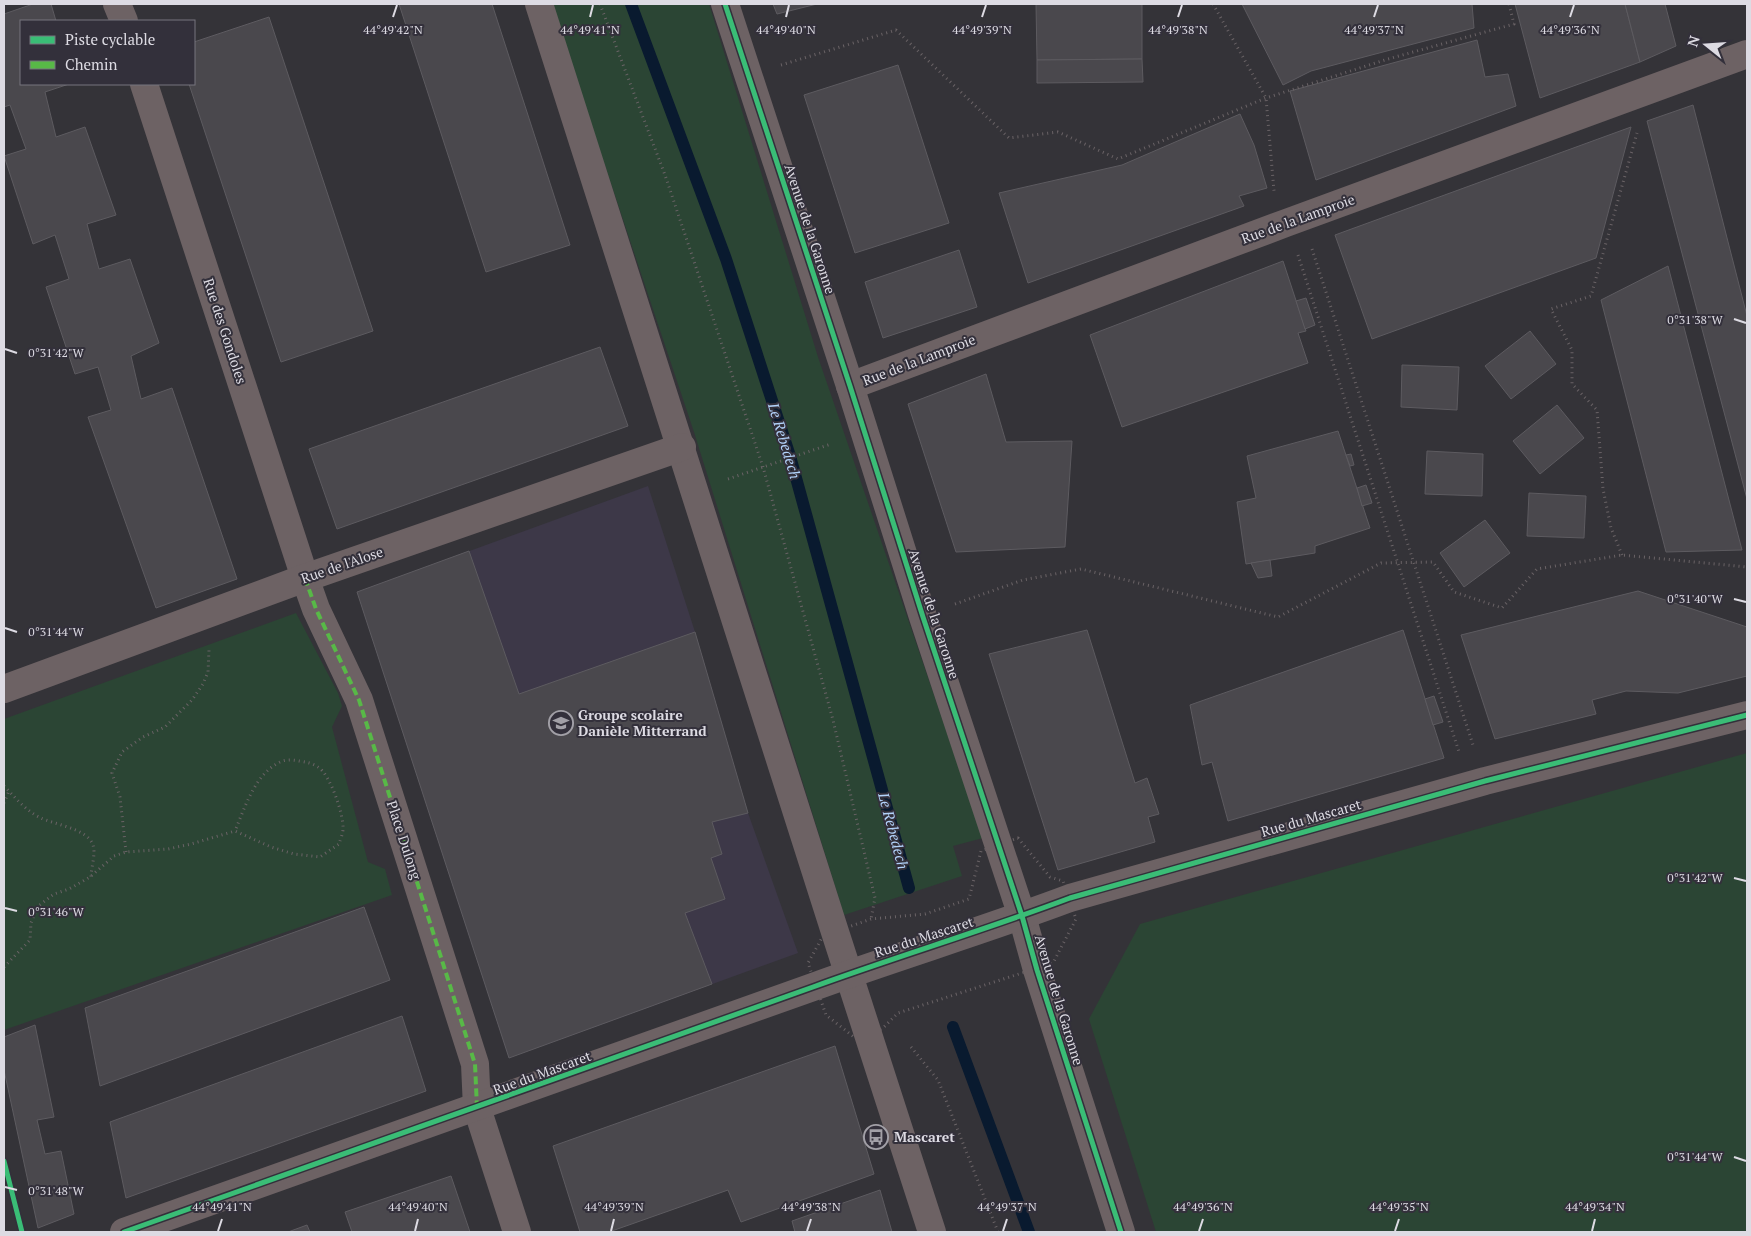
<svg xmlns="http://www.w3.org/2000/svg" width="1751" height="1236" font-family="'PT Serif',serif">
<rect width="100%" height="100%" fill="#343338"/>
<!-- built -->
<path fill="#3d3848" d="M 648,486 L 695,632 L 748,813 L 798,953 L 509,1058 L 357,592 Z"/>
<!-- green -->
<g fill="#2b4534">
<path d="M 551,4 L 709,4 L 818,357 L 983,838 L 953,846 L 962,876 L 844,915 L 694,432 Z"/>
<path d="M 296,613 L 338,693 L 342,706 L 332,727 L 368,862 L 385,869 L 392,895 L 4,1030 L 4,719 Z"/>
<path d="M 1747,753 L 1747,1232 L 1156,1232 L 1089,1019 L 1140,924 Z"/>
</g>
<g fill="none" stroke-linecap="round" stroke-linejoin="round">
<!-- stream -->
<g stroke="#091a2f" stroke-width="12">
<path d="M 631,4 L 726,259 L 790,456 L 909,888"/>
<path d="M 953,1027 L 1029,1232"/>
</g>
</g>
<!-- building -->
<g fill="#4a484d" stroke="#5d5b60">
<path d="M 33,4 L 51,4 L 56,21 L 21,21 L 21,84 L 69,84 L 45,92 L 56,137 L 85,127 L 116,215 L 87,224 L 99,269 L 130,259 L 159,343 L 131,356 L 141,399 L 172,388 L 237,579 L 156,608 L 88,417 L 111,410 L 98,367 L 75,374 L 46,287 L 69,279 L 55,235 L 33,244 L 4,156 L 26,149 L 10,105 L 4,107 L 4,14 Z"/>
<path d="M 399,4 L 492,4 L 570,245 L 486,272 Z"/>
<path d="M 773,4 L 817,4 L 777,14 Z"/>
<path d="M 1036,4 L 1142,4 L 1142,59 L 1037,60 Z"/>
<path d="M 1242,4 L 1472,4 L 1474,28 L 1311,71 L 1283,85 Z"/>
<path d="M 1515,4 L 1625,4 L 1640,62 L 1540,98 Z"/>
<path d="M 1625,4 L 1665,4 L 1676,46 L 1640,62 Z"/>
<path d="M 269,17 L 373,331 L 281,362 L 189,84 L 194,84 L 194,42 Z"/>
<path d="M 1477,40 L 1485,77 L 1508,74 L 1516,106 L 1316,180 L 1290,91 Z"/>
<path d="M 1142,59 L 1143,82 L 1037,83 L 1037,60 Z"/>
<path d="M 898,65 L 949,223 L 855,253 L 804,95 Z"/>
<path d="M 1693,105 L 1747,316 L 1747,499 L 1647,121 Z"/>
<path d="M 1240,114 L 1254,145 L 1267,188 L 1239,196 L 1244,206 L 1028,283 L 999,193 L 1122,165 Z"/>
<path d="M 1631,127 L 1596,258 L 1372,339 L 1335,235 Z"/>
<path d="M 959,250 L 977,307 L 883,338 L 865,282 Z"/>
<path d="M 1283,261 L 1306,331 L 1298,333 L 1308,363 L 1122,427 L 1090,335 Z"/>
<path d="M 1668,266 L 1742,550 L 1666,552 L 1601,300 Z"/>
<path d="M 1306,298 L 1315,325 L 1305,329 L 1296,301 Z"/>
<path d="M 1530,331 L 1556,364 L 1511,399 L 1485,366 Z"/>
<path d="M 600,347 L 628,426 L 337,529 L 309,449 Z"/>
<path d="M 1402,365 L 1459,367 L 1457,410 L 1401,407 Z"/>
<path d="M 986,374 L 1006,442 L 1072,441 L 1065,547 L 956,552 L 908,404 Z"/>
<path d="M 1557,405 L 1584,438 L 1540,474 L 1513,441 Z"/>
<path d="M 1338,431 L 1370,528 L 1315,546 L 1315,553 L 1246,564 L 1237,502 L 1256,498 L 1247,456 Z"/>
<path d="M 1427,451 L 1483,454 L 1482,496 L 1425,494 Z"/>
<path d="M 1351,454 L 1354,465 L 1350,466 L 1346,455 Z"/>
<path d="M 1366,485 L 1372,503 L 1362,506 L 1357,488 Z"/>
<path d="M 1529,493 L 1586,496 L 1584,538 L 1527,536 Z"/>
<path d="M 1485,520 L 1510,553 L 1464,587 L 1440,553 Z"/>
<path d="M 469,551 L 519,694 L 695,632 L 748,813 L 712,822 L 722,854 L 711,858 L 725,899 L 685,913 L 712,984 L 509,1058 L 357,592 Z"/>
<path d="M 1270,560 L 1272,576 L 1258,578 L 1251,563 Z"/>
<path d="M 1638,591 L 1747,627 L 1747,676 L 1678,693 L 1626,691 L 1592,700 L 1596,714 L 1495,739 L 1461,635 Z"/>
<path d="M 1087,630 L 1135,783 L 1147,778 L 1159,814 L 1148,817 L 1155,842 L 1058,870 L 989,654 Z"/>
<path d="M 1403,630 L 1444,758 L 1228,821 L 1212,762 L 1202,765 L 1190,705 Z"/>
<path d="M 1434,696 L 1443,722 L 1433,725 L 1425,699 Z"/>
<path d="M 364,907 L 390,980 L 100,1086 L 85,1008 Z"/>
<path d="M 402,1016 L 426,1091 L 126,1198 L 110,1122 Z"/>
<path d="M 35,1025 L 54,1117 L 37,1120 L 45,1154 L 61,1151 L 74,1214 L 38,1228 L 4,1070 L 4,1037 Z"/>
<path d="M 835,1046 L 874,1174 L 741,1222 L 728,1190 L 609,1232 L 580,1232 L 553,1146 Z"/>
<path d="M 451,1176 L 470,1232 L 352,1232 L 345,1212 Z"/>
<path d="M 880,1190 L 892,1232 L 795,1232 L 792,1221 Z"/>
<path d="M 307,1225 L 310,1232 L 288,1232 Z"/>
</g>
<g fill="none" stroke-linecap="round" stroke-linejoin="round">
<!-- path -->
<g stroke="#6a6366" stroke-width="3" stroke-dasharray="1 4" stroke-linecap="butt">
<path d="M 600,4 L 665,175 L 763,467 L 833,720 L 875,898 L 871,919"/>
<path d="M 1213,4 L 1266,98 L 1274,191"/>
<path d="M 781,65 L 896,30 L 1009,138 L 1058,132 L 1118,159 L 1266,98 L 1388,59 L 1514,24 L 1509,4"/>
<path d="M 1312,249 L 1474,748"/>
<path d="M 1298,255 L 1459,752"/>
<path d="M 728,479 L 831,444"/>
<path d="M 1622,555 L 1611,528 L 1603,489 L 1597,410 L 1572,384 L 1572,350 L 1551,309 L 1591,296 L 1637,133"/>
<path d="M 955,604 L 1023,580 L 1081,569 L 1278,617 L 1381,563 L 1433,562 L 1454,592 L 1502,608 L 1537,569 L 1622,555 L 1747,567"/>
<path d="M 4,786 C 15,797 25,810 39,817 C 54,825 87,828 93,845 C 96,854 91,868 91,877"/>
<path d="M 4,803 L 9,791"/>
<path d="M 1018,838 L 1050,877 L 1063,881 L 1076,919 L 1053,963 L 898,1013 L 882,1029 L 854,1037 L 826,1015 L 808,963 L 823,936 L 871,919 L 925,914 L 969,899 L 981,851 Z"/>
<path d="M 126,852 L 120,797 L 112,773 L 122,752 L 143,737 L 165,727 L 192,700 L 203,684 L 208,672 L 209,650"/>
<path d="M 4,967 L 30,940 L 31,923 L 37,907 L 54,894 L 69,889 L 90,877 L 114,856 L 126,852 L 168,849 L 191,844 L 235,831 L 271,847 L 294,854 L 320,857 L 339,844 C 340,840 343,834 343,829 C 344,815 330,774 318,767 C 312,763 306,762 299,761 C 294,760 286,759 280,762 C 255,774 245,807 235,831"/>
<path d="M 911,1047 L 938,1080 L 998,1232"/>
</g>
<!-- pedestrian -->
<path stroke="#6d6264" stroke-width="28" d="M 305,578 L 316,609 L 359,700 L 475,1064 L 477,1108"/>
<!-- minor -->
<g stroke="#6d6264" stroke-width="28">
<path d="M 117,4 L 124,21"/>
<path d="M 539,4 L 835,932 L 932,1232"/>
<path d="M 725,4 L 850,386 L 923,617 L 1022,916 L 1037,970 L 1121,1232"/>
<path d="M 144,84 L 305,578"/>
<path d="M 850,386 L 1286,223 L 1747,54"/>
<path d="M 4,689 L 305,578 L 682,447"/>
<path d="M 477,1108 L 517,1232"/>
<path d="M 124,1232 C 354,1152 583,1069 813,987 C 898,956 985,930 1070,898 L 1485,781 L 1747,715"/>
</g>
<!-- quiet -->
<path stroke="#58b947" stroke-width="4" stroke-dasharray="8 4" stroke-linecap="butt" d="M 305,578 L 316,609 L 359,700 L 475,1064 L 477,1108"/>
<defs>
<g id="cycleway">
<path d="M 725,4 L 850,386 L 923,617 L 1022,916 L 1037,970 L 1121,1232"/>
<path d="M 4,1161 L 22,1232"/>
<path d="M 124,1232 C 354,1152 583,1069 813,987 C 898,956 985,930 1070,898 L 1485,781 L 1747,715"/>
</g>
</defs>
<!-- cycleway casing -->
<use href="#cycleway" stroke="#33303b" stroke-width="8"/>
<!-- cycleway -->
<use href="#cycleway" stroke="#3abd76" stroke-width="5"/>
</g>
<!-- ticks -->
<path fill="none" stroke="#dddbe3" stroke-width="2" d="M 393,17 L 397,5M 590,17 L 593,5M 786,17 L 789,5M 982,17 L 986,5M 1178,17 L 1182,5M 1374,17 L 1378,5M 1570,17 L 1574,5M 1734,319 L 1746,323M 5,349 L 17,353M 1734,599 L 1746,602M 5,628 L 17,632M 1734,878 L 1746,881M 5,908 L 17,911M 1734,1157 L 1746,1161M 5,1187 L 17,1190M 218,1231 L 222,1219M 415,1231 L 418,1219M 611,1231 L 614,1219M 807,1231 L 811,1219M 1003,1231 L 1007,1219M 1199,1231 L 1203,1219M 1395,1231 L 1399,1219M 1592,1231 L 1595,1219"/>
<!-- icons -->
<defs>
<symbol id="school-ring" viewBox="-11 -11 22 22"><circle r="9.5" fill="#33303b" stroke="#a2a0a7" stroke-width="1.5"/><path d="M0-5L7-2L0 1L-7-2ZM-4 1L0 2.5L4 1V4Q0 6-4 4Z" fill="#a2a0a7"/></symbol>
<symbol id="bus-ring" viewBox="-11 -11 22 22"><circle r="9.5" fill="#33303b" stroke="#a2a0a7" stroke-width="1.5"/><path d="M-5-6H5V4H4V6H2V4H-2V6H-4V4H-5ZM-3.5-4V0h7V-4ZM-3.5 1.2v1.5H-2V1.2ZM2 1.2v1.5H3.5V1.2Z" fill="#a2a0a7"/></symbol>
</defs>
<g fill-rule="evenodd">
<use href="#school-ring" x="547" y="709" width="28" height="28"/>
<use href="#bus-ring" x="862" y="1123" width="28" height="28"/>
</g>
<g text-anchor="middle" stroke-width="4" stroke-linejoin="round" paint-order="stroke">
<!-- street labels -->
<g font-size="14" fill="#dddbe3" stroke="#33303b">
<text transform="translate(1298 219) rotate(-20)" y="5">Rue de la Lamproie</text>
<text transform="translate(810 229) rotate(72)" y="5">Avenue de la Garonne</text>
<text transform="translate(225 331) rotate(72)" y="5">Rue des Gondoles</text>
<text transform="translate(919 360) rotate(-21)" y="5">Rue de la Lamproie</text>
<text transform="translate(342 565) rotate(-19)" y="5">Rue de l'Alose</text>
<text transform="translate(934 614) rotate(72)" y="5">Avenue de la Garonne</text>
<text transform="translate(1311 818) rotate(-16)" y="5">Rue du Mascaret</text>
<text transform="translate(404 840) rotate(72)" y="5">Place Dulong</text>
<text transform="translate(924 937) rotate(-18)" y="5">Rue du Mascaret</text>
<text transform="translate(1059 1000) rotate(73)" y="5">Avenue de la Garonne</text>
<text transform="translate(542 1073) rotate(-20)" y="5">Rue du Mascaret</text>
</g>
<!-- poi labels -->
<g font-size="14" font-weight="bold" fill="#dddbe3" stroke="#33303b" text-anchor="start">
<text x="578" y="720">Groupe scolaire<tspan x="578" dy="16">Danièle Mitterrand</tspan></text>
<text x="894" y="1142">Mascaret</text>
</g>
<!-- water labels -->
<g font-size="15" font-style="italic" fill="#b2d2fa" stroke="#33303b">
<text transform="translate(784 441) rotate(73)" y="5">Le Rebedech</text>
<text transform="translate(893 831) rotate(75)" y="5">Le Rebedech</text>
</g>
</g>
<g font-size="12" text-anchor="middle" fill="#dddbe3" stroke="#33303b" stroke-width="4" stroke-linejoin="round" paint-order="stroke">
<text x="393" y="34">44°49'42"N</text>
<text x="590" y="34">44°49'41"N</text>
<text x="786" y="34">44°49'40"N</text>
<text x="982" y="34">44°49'39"N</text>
<text x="1178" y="34">44°49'38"N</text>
<text x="1374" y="34">44°49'37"N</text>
<text x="1570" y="34">44°49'36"N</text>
<text x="1695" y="324">0°31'38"W</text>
<text x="56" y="357">0°31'42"W</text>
<text x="1695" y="603">0°31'40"W</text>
<text x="56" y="636">0°31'44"W</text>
<text x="1695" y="882">0°31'42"W</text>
<text x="56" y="916">0°31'46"W</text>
<text x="1695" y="1161">0°31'44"W</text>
<text x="56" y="1195">0°31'48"W</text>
<text x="222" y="1211">44°49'41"N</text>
<text x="418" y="1211">44°49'40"N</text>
<text x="614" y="1211">44°49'39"N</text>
<text x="811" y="1211">44°49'38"N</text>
<text x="1007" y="1211">44°49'37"N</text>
<text x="1203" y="1211">44°49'36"N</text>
<text x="1399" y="1211">44°49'35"N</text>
<text x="1595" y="1211">44°49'34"N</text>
</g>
<!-- border -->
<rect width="1751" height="1236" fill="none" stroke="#dddbe3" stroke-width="10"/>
<!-- legend -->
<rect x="20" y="20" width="175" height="65" fill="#33303b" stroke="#77747e"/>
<rect x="30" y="36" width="25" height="8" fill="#3abd76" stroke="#77747e"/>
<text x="65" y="45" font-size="15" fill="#dddbe3">Piste cyclable</text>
<rect x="30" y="61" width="25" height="8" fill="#58b947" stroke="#77747e"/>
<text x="65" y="70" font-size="15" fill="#dddbe3">Chemin</text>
<!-- north arrow -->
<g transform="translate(1706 45) rotate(287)" stroke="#33303b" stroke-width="4" paint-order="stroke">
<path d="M0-4L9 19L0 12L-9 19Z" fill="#dddbe3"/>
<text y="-8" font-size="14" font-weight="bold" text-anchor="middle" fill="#dddbe3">N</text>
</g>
</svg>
